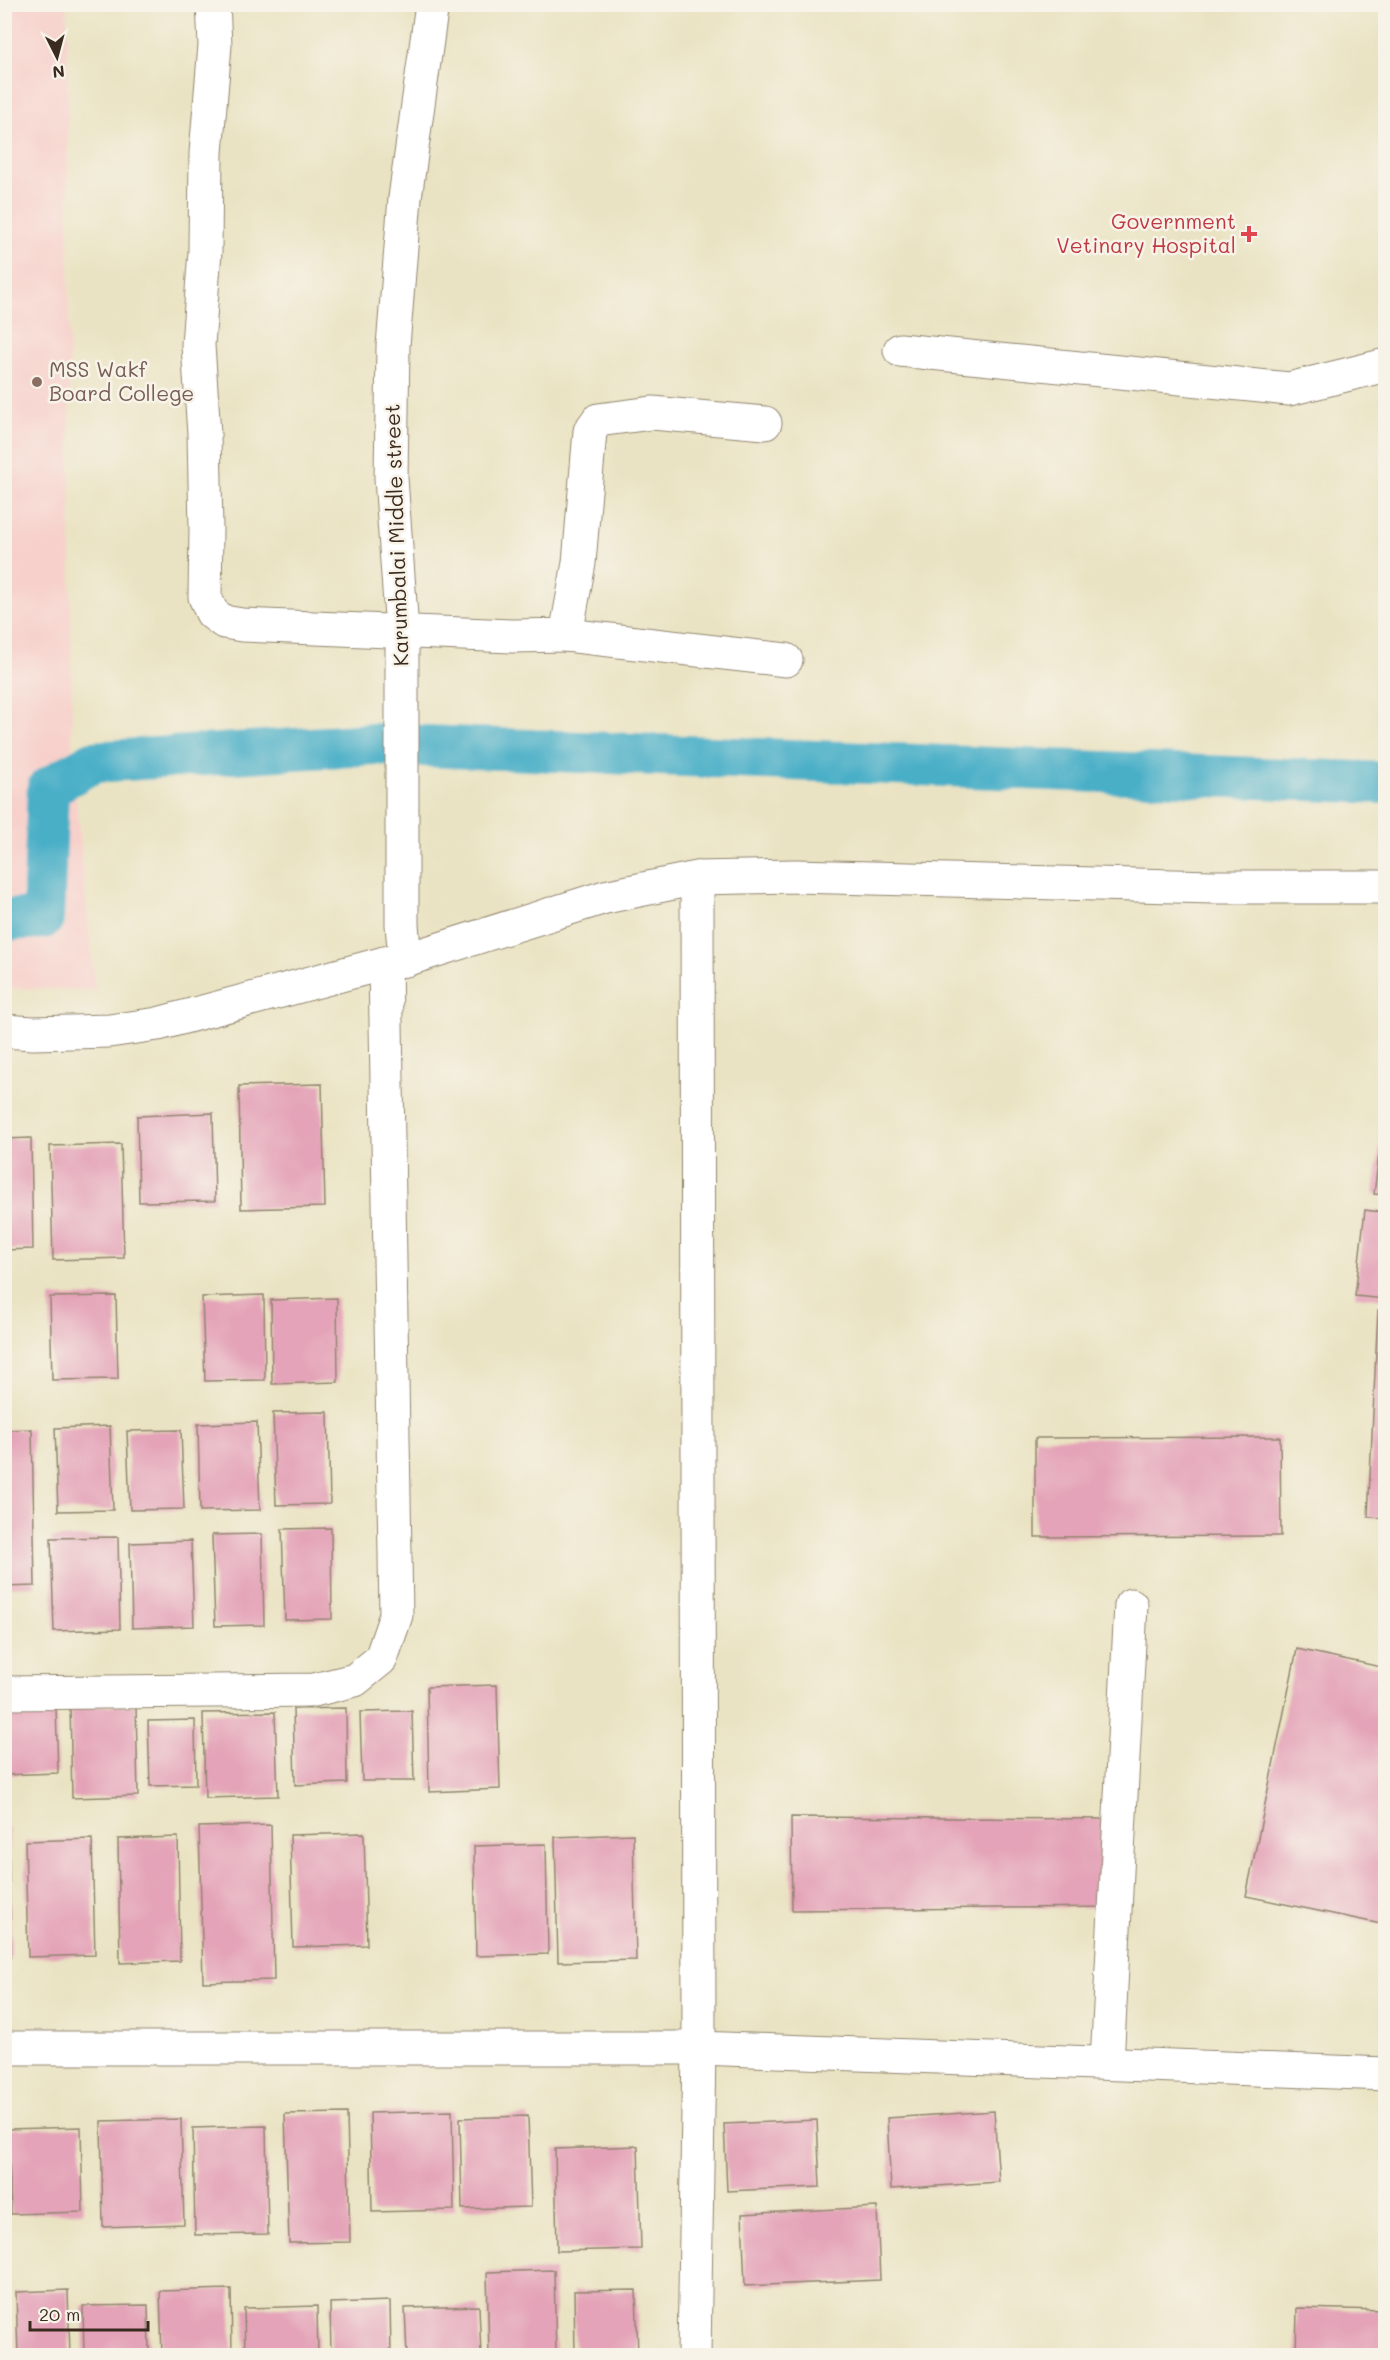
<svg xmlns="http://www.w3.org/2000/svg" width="1390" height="2360" font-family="Mali,sans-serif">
<rect width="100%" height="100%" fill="#f7f3e8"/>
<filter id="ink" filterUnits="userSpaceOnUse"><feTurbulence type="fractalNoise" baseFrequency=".0167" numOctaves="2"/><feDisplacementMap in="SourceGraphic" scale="12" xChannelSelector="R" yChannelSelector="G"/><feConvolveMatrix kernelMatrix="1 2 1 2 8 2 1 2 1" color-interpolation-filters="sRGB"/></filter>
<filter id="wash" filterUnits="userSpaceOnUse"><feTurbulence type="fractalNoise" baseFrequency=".008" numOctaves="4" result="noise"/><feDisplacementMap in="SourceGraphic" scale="24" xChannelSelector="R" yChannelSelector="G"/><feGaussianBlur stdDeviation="1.35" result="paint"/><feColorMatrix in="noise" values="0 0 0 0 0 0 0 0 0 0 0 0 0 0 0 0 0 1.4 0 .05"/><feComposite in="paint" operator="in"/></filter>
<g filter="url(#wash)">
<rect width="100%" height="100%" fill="#eae3c3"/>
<!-- built -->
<path fill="#f7d0cb" d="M 5,4 L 67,5 L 72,759 L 95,990 L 5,988 Z"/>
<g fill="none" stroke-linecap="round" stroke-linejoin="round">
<!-- canal -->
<path stroke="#48afc7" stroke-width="42" d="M 4,920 L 43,918 L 48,788 L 93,762 L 373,744 L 1386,783"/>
</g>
<g id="blocks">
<!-- building -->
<g fill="#e4a3b8">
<path d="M 322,1084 L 325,1207 L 241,1209 L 239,1086 Z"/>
<path d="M 213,1113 L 215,1201 L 139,1202 L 137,1116 Z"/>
<path d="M 31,1138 L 33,1249 L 4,1250 L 4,1139 Z"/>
<path d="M 1381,1139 L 1386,1139 L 1386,1195 L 1374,1194 Z"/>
<path d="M 121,1144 L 124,1258 L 53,1260 L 50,1146 Z"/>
<path d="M 1365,1210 L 1386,1213 L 1386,1299 L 1355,1296 Z"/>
<path d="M 264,1295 L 265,1380 L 205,1381 L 202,1297 Z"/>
<path d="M 116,1296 L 118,1379 L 52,1380 L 50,1297 Z"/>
<path d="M 337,1298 L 338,1382 L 272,1384 L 271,1300 Z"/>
<path d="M 1378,1310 L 1386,1311 L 1386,1518 L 1368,1517 Z"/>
<path d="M 328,1412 L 330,1504 L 276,1505 L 273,1413 Z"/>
<path d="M 257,1422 L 260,1510 L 200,1511 L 198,1424 Z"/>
<path d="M 110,1426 L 113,1510 L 58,1511 L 55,1428 Z"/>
<path d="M 32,1429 L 35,1586 L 5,1587 L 5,1430 Z"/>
<path d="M 181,1430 L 184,1509 L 130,1510 L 127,1431 Z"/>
<path d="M 1280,1437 L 1281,1536 L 1035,1537 L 1035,1438 Z"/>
<path d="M 331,1528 L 332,1619 L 285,1620 L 282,1529 Z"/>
<path d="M 262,1534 L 264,1625 L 215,1626 L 212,1535 Z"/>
<path d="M 118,1537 L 120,1629 L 54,1631 L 51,1538 Z"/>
<path d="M 191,1541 L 194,1626 L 132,1628 L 130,1543 Z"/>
<path d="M 1297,1649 L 1386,1668 L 1386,1925 L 1246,1896 Z"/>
<path d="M 497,1685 L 500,1789 L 429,1792 L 427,1687 Z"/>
<path d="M 136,1705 L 138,1796 L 72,1798 L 70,1706 Z"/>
<path d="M 56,1706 L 58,1773 L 4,1775 L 4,1708 Z"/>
<path d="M 346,1708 L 347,1783 L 295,1785 L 293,1709 Z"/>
<path d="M 412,1711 L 414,1781 L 362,1781 L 360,1712 Z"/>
<path d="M 275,1712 L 278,1796 L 205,1798 L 203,1713 Z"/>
<path d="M 195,1720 L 196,1785 L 150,1786 L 148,1721 Z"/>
<path d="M 791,1817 L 1106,1819 L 1108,1907 L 792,1910 Z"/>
<path d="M 271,1825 L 274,1980 L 203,1982 L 199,1827 Z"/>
<path d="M 4,1828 L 8,1828 L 11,1957 L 4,1957 Z"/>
<path d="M 364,1833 L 367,1945 L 293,1947 L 290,1835 Z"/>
<path d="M 633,1834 L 636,1960 L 558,1962 L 555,1837 Z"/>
<path d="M 178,1837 L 180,1961 L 120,1963 L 118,1839 Z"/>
<path d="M 92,1839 L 95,1955 L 28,1957 L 25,1841 Z"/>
<path d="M 546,1844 L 548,1954 L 476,1956 L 474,1846 Z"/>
<path d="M 452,2111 L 454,2210 L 372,2212 L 370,2113 Z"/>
<path d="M 994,2111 L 999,2182 L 891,2189 L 887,2118 Z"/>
<path d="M 347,2113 L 350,2242 L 289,2243 L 285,2114 Z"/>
<path d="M 528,2116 L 531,2207 L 462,2209 L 460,2118 Z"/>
<path d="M 181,2119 L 184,2224 L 103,2227 L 101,2121 Z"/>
<path d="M 817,2120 L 820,2187 L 727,2191 L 724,2124 Z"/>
<path d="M 266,2126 L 268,2234 L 195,2235 L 193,2128 Z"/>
<path d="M 81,2127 L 83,2212 L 11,2214 L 8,2129 Z"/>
<path d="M 638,2146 L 641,2249 L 557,2251 L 555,2149 Z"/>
<path d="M 877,2207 L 880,2280 L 745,2286 L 742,2214 Z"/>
<path d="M 554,2270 L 556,2356 L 489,2356 L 487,2272 Z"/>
<path d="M 231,2289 L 232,2356 L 162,2356 L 160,2291 Z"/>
<path d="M 68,2290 L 70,2356 L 18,2356 L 16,2292 Z"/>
<path d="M 636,2290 L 638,2356 L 575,2356 L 574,2291 Z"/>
<path d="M 390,2301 L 391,2356 L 331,2356 L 330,2303 Z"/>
<path d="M 148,2305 L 149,2356 L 84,2356 L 83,2306 Z"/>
<path d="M 317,2306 L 318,2356 L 245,2356 L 244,2308 Z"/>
<path d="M 479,2306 L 481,2356 L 407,2356 L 405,2308 Z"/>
<path d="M 1297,2308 L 1384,2310 L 1383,2356 L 1296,2356 Z"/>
</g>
</g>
</g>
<g filter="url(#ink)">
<use href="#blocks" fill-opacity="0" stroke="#928670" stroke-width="1.5"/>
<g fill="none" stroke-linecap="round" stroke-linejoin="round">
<defs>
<g id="street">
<path d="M 213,4 L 215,45 L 206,153 L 205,251 L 198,345 L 204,434 L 206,529 L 205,597 L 212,613 L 224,622 L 242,625 L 512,636 L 566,635 L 579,563 L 590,431 L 598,420 L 652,413 L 765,423"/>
<path d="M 900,350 L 1289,389 L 1386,365"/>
<path d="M 566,635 L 786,660"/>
<path d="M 405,960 L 402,924 L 402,631 L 391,478 L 393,346 L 405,198 L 432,4"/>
<path d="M 4,1031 L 33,1033 L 109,1031 L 158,1024 L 385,963 L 405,960 L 605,897 L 697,878 L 795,876 L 1213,887 L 1386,887"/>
<path d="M 4,1693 L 314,1690 L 355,1680 L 381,1659 L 396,1615 L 385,963"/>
<path d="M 4,2048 L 699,2048 L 1386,2074"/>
<path d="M 1107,2063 L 1131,1605"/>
<path d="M 694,2356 L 699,2048 L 697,878"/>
</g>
</defs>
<!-- street casing -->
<use href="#street" stroke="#928670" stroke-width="35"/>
<!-- street -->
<use href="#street" stroke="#fff" stroke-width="33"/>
</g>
</g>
<!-- markers -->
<path fill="#e0444e" stroke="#f7f3e8" stroke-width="2" d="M1246 225h6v6h6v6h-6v6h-6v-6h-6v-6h6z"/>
<circle fill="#8d6e63" stroke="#f7f3e8" stroke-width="2" cx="37" cy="382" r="6"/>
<g text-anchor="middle" stroke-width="5" stroke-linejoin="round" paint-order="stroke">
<!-- health labels -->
<g font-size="21" fill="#be3a42" stroke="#f7f3e8" text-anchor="end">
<text x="1236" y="229">Government<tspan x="1236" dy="24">Vetinary Hospital</tspan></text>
</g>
<!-- education labels -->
<g font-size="21" fill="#785e54" stroke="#f7f3e8" text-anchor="start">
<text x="49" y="377">MSS Wakf<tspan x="49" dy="24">Board College</tspan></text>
</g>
<!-- street labels -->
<g font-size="21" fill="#3b2a1e" stroke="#f7f3e8">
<text transform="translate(397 535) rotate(-92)" y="7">Karumbalai Middle street</text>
</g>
</g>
<!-- margin -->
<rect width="1390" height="2360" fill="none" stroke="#f7f3e8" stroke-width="24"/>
<!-- north arrow -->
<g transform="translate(57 57) rotate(174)" stroke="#f7f3e8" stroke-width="4.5" paint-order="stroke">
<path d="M0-4.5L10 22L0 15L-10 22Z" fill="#3b2a1e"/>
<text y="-9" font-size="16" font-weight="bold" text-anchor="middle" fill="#3b2a1e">N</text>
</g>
<!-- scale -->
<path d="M30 2321v9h118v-9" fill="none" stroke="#3b2a1e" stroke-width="3"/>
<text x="39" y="2321" font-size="18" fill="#3b2a1e" stroke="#f7f3e8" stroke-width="4.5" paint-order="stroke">20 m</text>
</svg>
